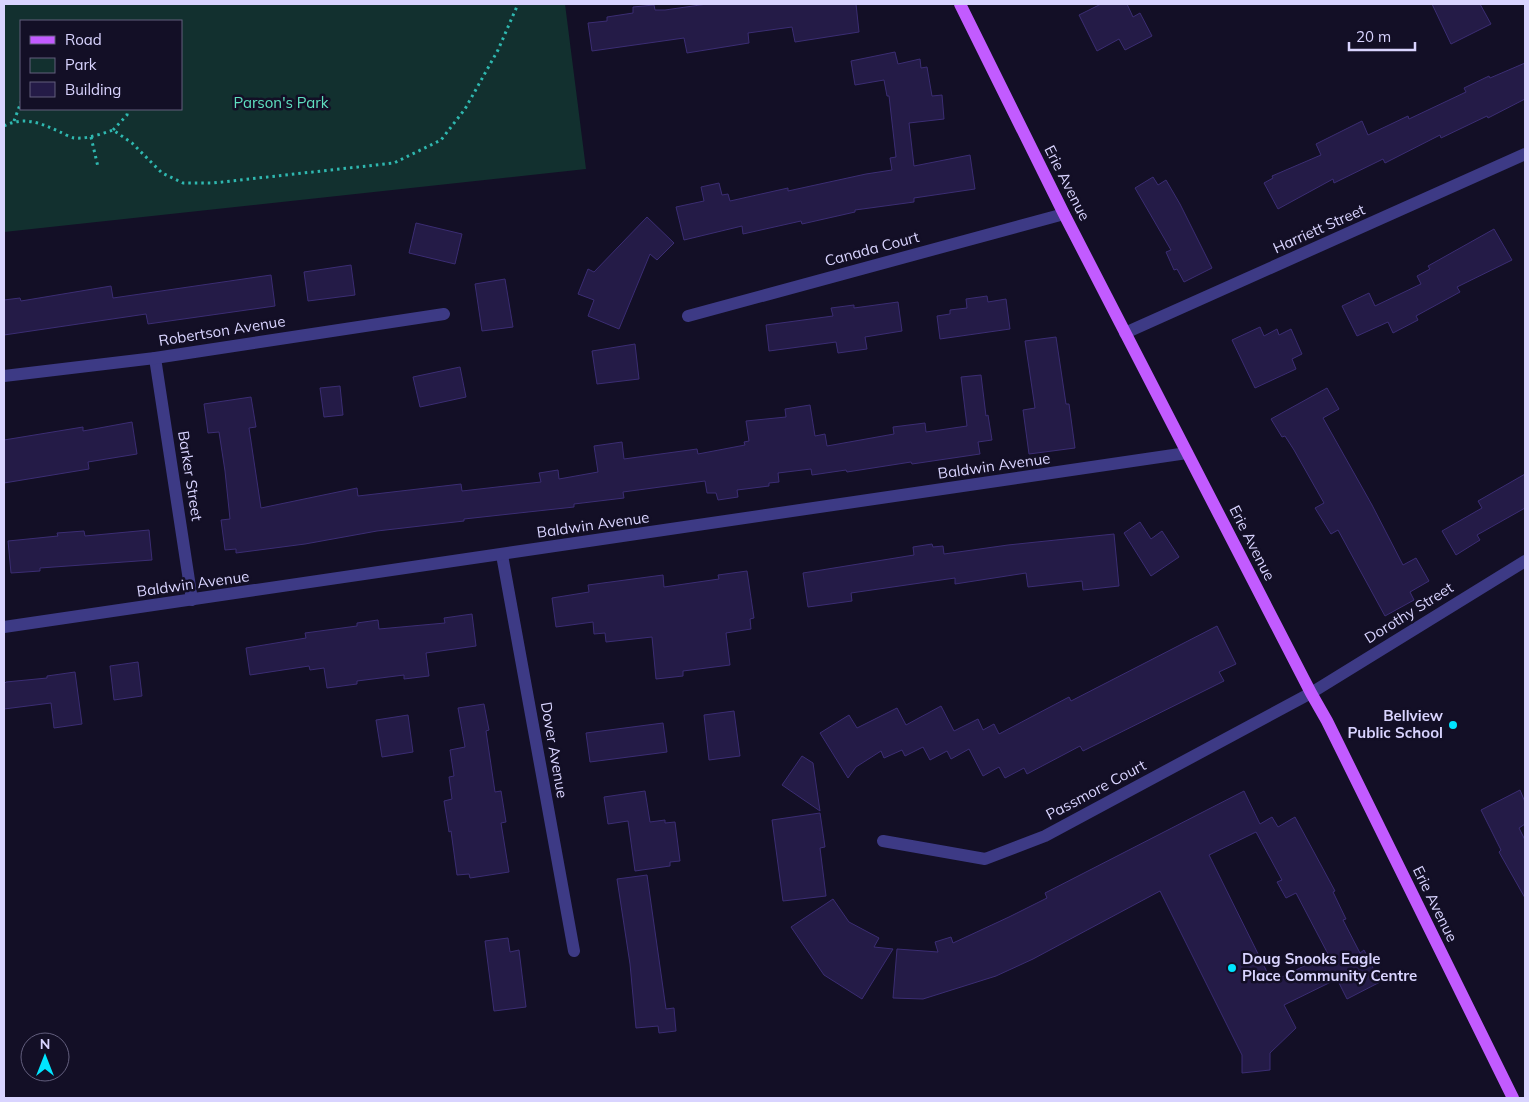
<svg xmlns="http://www.w3.org/2000/svg" width="1529" height="1102" font-family="Mulish,sans-serif">
<rect width="100%" height="100%" fill="#130f26"/>
<!-- green -->
<path fill="#12302f" fill-rule="evenodd" d="M 4,4 L 565,4 L 586,169 L 4,232 ZM 21,21 L 181,21 L 181,109 L 21,109 Z"/>
<!-- building -->
<g fill="#241b47" stroke="#3b2d73" fill-rule="evenodd">
<path d="M 707,4 L 856,4 L 859,32 L 795,42 L 792,27 L 748,33 L 749,43 L 687,53 L 684,38 L 592,51 L 588,23 L 607,21 L 607,17 L 633,13 L 633,7 L 654,5 L 655,10 L 665,10 Z"/>
<path d="M 1101,4 L 1127,4 L 1133,17 L 1140,13 L 1152,36 L 1125,50 L 1119,39 L 1097,51 L 1079,15 Z"/>
<path d="M 1432,4 L 1480,4 L 1491,24 L 1451,44 Z"/>
<path d="M 895,52 L 898,64 L 920,59 L 921,68 L 927,67 L 932,96 L 942,95 L 944,119 L 909,123 L 914,166 L 970,155 L 975,189 L 914,198 L 914,202 L 855,210 L 855,212 L 802,224 L 801,221 L 743,234 L 742,226 L 684,240 L 676,207 L 704,201 L 701,187 L 719,183 L 722,195 L 728,194 L 730,201 L 788,188 L 788,191 L 866,174 L 892,170 L 890,158 L 896,157 L 889,96 L 887,96 L 884,80 L 855,85 L 851,61 Z"/>
<path d="M 1525,63 L 1525,99 L 1488,118 L 1487,116 L 1441,138 L 1440,135 L 1385,163 L 1383,159 L 1334,183 L 1333,179 L 1278,209 L 1264,183 L 1273,178 L 1272,176 L 1321,155 L 1316,144 L 1362,121 L 1368,135 L 1408,116 L 1409,119 L 1466,92 L 1464,88 L 1489,76 L 1490,78 Z"/>
<path d="M 1153,177 L 1158,185 L 1166,180 L 1180,204 L 1212,268 L 1184,282 L 1177,269 L 1174,270 L 1166,252 L 1171,250 L 1135,188 Z"/>
<path d="M 647,217 L 674,243 L 657,260 L 650,254 L 619,329 L 588,316 L 594,300 L 578,294 L 588,269 L 594,272 Z"/>
<path d="M 416,223 L 462,234 L 455,264 L 409,253 Z"/>
<path d="M 1494,229 L 1512,260 L 1457,287 L 1460,292 L 1416,316 L 1418,320 L 1393,333 L 1388,322 L 1357,336 L 1342,306 L 1369,293 L 1375,306 L 1421,284 L 1417,276 L 1430,269 L 1428,266 Z"/>
<path d="M 351,265 L 355,295 L 308,301 L 304,272 Z"/>
<path d="M 271,275 L 275,306 L 148,324 L 146,314 L 4,335 L 4,300 L 20,298 L 21,301 L 111,286 L 113,298 Z"/>
<path d="M 505,279 L 513,327 L 482,331 L 475,284 Z"/>
<path d="M 987,296 L 988,302 L 1006,299 L 1010,329 L 940,339 L 937,316 L 950,314 L 950,310 L 967,308 L 966,299 Z"/>
<path d="M 898,302 L 902,331 L 865,337 L 867,349 L 838,353 L 836,342 L 769,351 L 766,325 L 833,316 L 831,308 L 854,305 L 854,308 Z"/>
<path d="M 1260,327 L 1264,336 L 1277,329 L 1279,335 L 1291,329 L 1302,354 L 1292,359 L 1296,369 L 1255,388 L 1232,340 Z"/>
<path d="M 1056,337 L 1066,404 L 1069,404 L 1075,448 L 1029,454 L 1023,410 L 1035,408 L 1025,341 Z"/>
<path d="M 635,344 L 639,379 L 597,384 L 592,351 Z"/>
<path d="M 460,367 L 466,397 L 420,407 L 413,377 Z"/>
<path d="M 981,375 L 986,416 L 988,415 L 992,440 L 978,442 L 980,454 L 912,464 L 911,462 L 847,472 L 846,470 L 812,475 L 811,469 L 778,473 L 779,482 L 769,483 L 769,486 L 737,490 L 738,497 L 718,500 L 716,493 L 707,493 L 705,481 L 623,492 L 624,498 L 574,504 L 574,507 L 464,519 L 464,521 L 377,531 L 305,544 L 236,553 L 236,549 L 225,550 L 221,520 L 230,519 L 225,471 L 219,432 L 208,433 L 204,404 L 251,397 L 256,427 L 249,428 L 261,508 L 357,488 L 358,496 L 461,484 L 462,491 L 541,482 L 539,473 L 558,470 L 559,479 L 598,472 L 594,446 L 622,442 L 624,459 L 697,449 L 698,454 L 745,445 L 744,442 L 749,441 L 746,421 L 786,417 L 785,409 L 810,405 L 815,436 L 825,434 L 827,446 L 894,434 L 893,427 L 925,423 L 926,432 L 967,426 L 961,377 Z"/>
<path d="M 340,386 L 343,415 L 324,417 L 320,388 Z"/>
<path d="M 1327,388 L 1339,409 L 1323,418 L 1372,505 L 1403,565 L 1416,558 L 1429,581 L 1410,592 L 1414,600 L 1385,616 L 1338,530 L 1331,534 L 1315,508 L 1324,503 L 1294,450 L 1285,436 L 1282,437 L 1271,419 Z"/>
<path d="M 132,422 L 137,454 L 88,462 L 89,469 L 4,483 L 4,440 L 83,427 L 83,431 Z"/>
<path d="M 1525,474 L 1525,508 L 1477,535 L 1480,540 L 1456,555 L 1442,531 L 1482,508 L 1478,501 Z"/>
<path d="M 1140,522 L 1151,539 L 1162,531 L 1179,557 L 1151,576 L 1124,533 Z"/>
<path d="M 149,530 L 152,560 L 40,568 L 40,571 L 11,573 L 8,541 L 58,536 L 57,533 L 84,531 L 85,536 Z"/>
<path d="M 1114,534 L 1119,586 L 1083,590 L 1082,581 L 1028,587 L 1026,573 L 955,584 L 955,578 L 851,593 L 852,601 L 808,607 L 803,573 L 914,555 L 913,547 L 932,544 L 933,547 L 943,546 L 944,554 L 1008,545 Z"/>
<path d="M 747,571 L 754,618 L 750,619 L 751,629 L 726,633 L 730,665 L 683,671 L 683,676 L 656,679 L 652,637 L 606,642 L 605,633 L 594,634 L 593,622 L 556,627 L 552,598 L 589,592 L 588,585 L 663,575 L 664,587 L 719,579 L 718,575 Z"/>
<path d="M 472,614 L 476,646 L 426,653 L 429,676 L 404,679 L 404,675 L 357,681 L 357,684 L 327,688 L 324,668 L 310,670 L 309,666 L 250,675 L 246,648 L 306,638 L 305,633 L 357,626 L 357,623 L 378,620 L 379,629 L 445,623 L 444,618 Z"/>
<path d="M 1217,626 L 1236,664 L 1219,672 L 1224,681 L 1083,751 L 1080,746 L 1027,774 L 1024,768 L 1005,778 L 999,767 L 983,776 L 969,749 L 951,759 L 947,751 L 930,760 L 923,747 L 905,756 L 902,750 L 884,758 L 881,751 L 856,767 L 848,778 L 820,733 L 849,715 L 857,728 L 897,708 L 906,725 L 941,706 L 954,731 L 978,719 L 983,730 L 994,724 L 999,734 L 1069,697 L 1071,701 Z"/>
<path d="M 138,662 L 142,696 L 114,700 L 110,666 Z"/>
<path d="M 75,672 L 82,724 L 54,728 L 51,703 L 4,709 L 4,684 L 6,682 L 47,678 L 47,676 Z"/>
<path d="M 484,704 L 489,730 L 486,731 L 495,792 L 501,791 L 506,822 L 501,823 L 509,872 L 470,878 L 469,874 L 457,875 L 451,831 L 449,832 L 444,801 L 452,799 L 449,777 L 454,776 L 450,750 L 465,747 L 458,708 Z"/>
<path d="M 734,711 L 740,756 L 709,760 L 704,715 Z"/>
<path d="M 408,715 L 413,752 L 382,757 L 376,720 Z"/>
<path d="M 663,723 L 667,752 L 590,762 L 586,733 Z"/>
<path d="M 802,756 L 813,763 L 820,811 L 782,785 Z"/>
<path d="M 1520,790 L 1525,802 L 1525,824 L 1519,828 L 1525,840 L 1525,898 L 1499,852 L 1501,850 L 1481,810 Z"/>
<path d="M 645,791 L 650,822 L 665,820 L 665,823 L 675,822 L 680,861 L 670,862 L 670,866 L 635,871 L 628,821 L 608,824 L 604,797 Z"/>
<path d="M 1244,791 L 1260,824 L 1272,817 L 1278,827 L 1295,817 L 1335,891 L 1333,892 L 1346,919 L 1343,920 L 1360,953 L 1364,950 L 1380,982 L 1347,999 L 1337,979 L 1284,1005 L 1296,1028 L 1270,1053 L 1270,1070 L 1242,1073 L 1242,1055 L 1160,891 L 1033,959 L 996,976 L 923,999 L 893,998 L 897,949 L 938,952 L 935,942 L 951,937 L 953,943 L 1009,917 L 1047,898 L 1045,893 ZM 1256,832 L 1282,880 L 1277,882 L 1286,898 L 1296,893 L 1328,954 L 1272,982 L 1209,855 Z"/>
<path d="M 820,813 L 825,847 L 820,848 L 826,896 L 783,901 L 772,820 Z"/>
<path d="M 647,875 L 666,1009 L 674,1008 L 676,1031 L 659,1033 L 658,1026 L 636,1028 L 630,964 L 617,879 Z"/>
<path d="M 833,899 L 849,922 L 879,938 L 874,947 L 893,949 L 862,999 L 824,975 L 791,927 Z"/>
<path d="M 508,938 L 510,952 L 519,950 L 526,1007 L 494,1011 L 485,941 Z"/>
</g>
<g fill="none" stroke-linecap="round" stroke-linejoin="round">
<!-- path -->
<g stroke="#2fb8b0" stroke-width="3" stroke-dasharray="2.5 4" stroke-linecap="butt">
<path d="M 14,121 L 21,102"/>
<path d="M 4,126 C 24,116 41,123 60,132 C 64,134 70,137 74,138 C 88,139 101,134 113,130 L 132,143 L 162,173 L 183,183 L 213,183 L 394,163 L 441,140 L 465,109 L 498,50 L 518,4"/>
<path d="M 113,130 L 127,115 L 128,109"/>
<path d="M 91,137 L 98,167"/>
</g>
<!-- minor -->
<g stroke="#3d3a85" stroke-width="12">
<path d="M 688,316 L 1064,214"/>
<path d="M 1125,333 L 1525,154"/>
<path d="M 155,358 L 192,600"/>
<path d="M 4,376 L 155,358 L 444,314"/>
<path d="M 502,555 L 574,951"/>
<path d="M 4,627 L 1187,453"/>
<path d="M 883,841 L 985,859 L 1045,836 L 1311,693 L 1525,561"/>
</g>
<!-- major -->
<path stroke="#c25bff" stroke-width="12" d="M 960,4 L 1064,214 L 1311,693 L 1327,721 L 1513,1098"/>
</g>
<!-- markers -->
<g fill="#00e5ff" stroke="#130f26" stroke-width="2">
<circle cx="1453" cy="725" r="5"/>
<circle cx="1232" cy="968" r="5"/>
</g>
<g text-anchor="middle" stroke-width="5" stroke-linejoin="round" paint-order="stroke">
<!-- park labels -->
<g font-size="15" fill="#5fe0c0" stroke="#130f26">
<text x="281" y="108">Parson's Park</text>
</g>
<!-- street labels -->
<g font-size="15" fill="#d9d4ff" stroke="#130f26">
<text transform="translate(1067 183) rotate(63)" y="5">Erie Avenue</text>
<text transform="translate(1319 229) rotate(-24)" y="5">Harriett Street</text>
<text transform="translate(872 249) rotate(-15)" y="5">Canada Court</text>
<text transform="translate(222 331) rotate(-9)" y="5">Robertson Avenue</text>
<text transform="translate(994 466) rotate(-8)" y="5">Baldwin Avenue</text>
<text transform="translate(190 476) rotate(81)" y="5">Barker Street</text>
<text transform="translate(593 525) rotate(-8)" y="5">Baldwin Avenue</text>
<text transform="translate(1252 543) rotate(63)" y="5">Erie Avenue</text>
<text transform="translate(193 584) rotate(-8)" y="5">Baldwin Avenue</text>
<text transform="translate(1409 613) rotate(-32)" y="5">Dorothy Street</text>
<text transform="translate(554 750) rotate(80)" y="5">Dover Avenue</text>
<text transform="translate(1096 790) rotate(-28)" y="5">Passmore Court</text>
<text transform="translate(1435 904) rotate(64)" y="5">Erie Avenue</text>
</g>
<!-- poi labels -->
<g font-size="15" font-weight="bold" fill="#d9d4ff" stroke="#130f26" text-anchor="end">
<text x="1443" y="721">Bellview<tspan x="1443" dy="17">Public School</tspan></text>
<text x="1242" y="964" text-anchor="start">Doug Snooks Eagle<tspan x="1242" dy="17">Place Community Centre</tspan></text>
</g>
</g>
<!-- border -->
<rect width="1529" height="1102" fill="none" stroke="#d9d4ff" stroke-width="10"/>
<!-- legend -->
<rect x="20" y="20" width="162" height="90" fill="#130f26" stroke="#625e7d"/>
<rect x="30" y="36" width="25" height="8" fill="#c25bff" stroke="#625e7d"/>
<text x="65" y="45" font-size="15" fill="#d9d4ff">Road</text>
<rect x="30" y="58" width="25" height="15" fill="#12302f" stroke="#625e7d"/>
<text x="65" y="70" font-size="15" fill="#d9d4ff">Park</text>
<rect x="30" y="82" width="25" height="15" fill="#241b47" stroke="#625e7d"/>
<text x="65" y="95" font-size="15" fill="#d9d4ff">Building</text>
<!-- north arrow -->
<g transform="translate(45 1057)"><circle r="24" fill="#130f26" stroke="#625e7d"/>
<path d="M0-4L9 19L0 12L-9 19Z" fill="#00e5ff"/>
<text y="-8" font-size="14" font-weight="bold" text-anchor="middle" fill="#d9d4ff">N</text>
</g>
<!-- scale -->
<path d="M1349 42v8h66v-8" fill="none" stroke="#d9d4ff" stroke-width="2.5"/>
<text x="1356" y="42" font-size="15" fill="#d9d4ff" stroke="#130f26" stroke-width="4" paint-order="stroke">20 m</text>
</svg>
